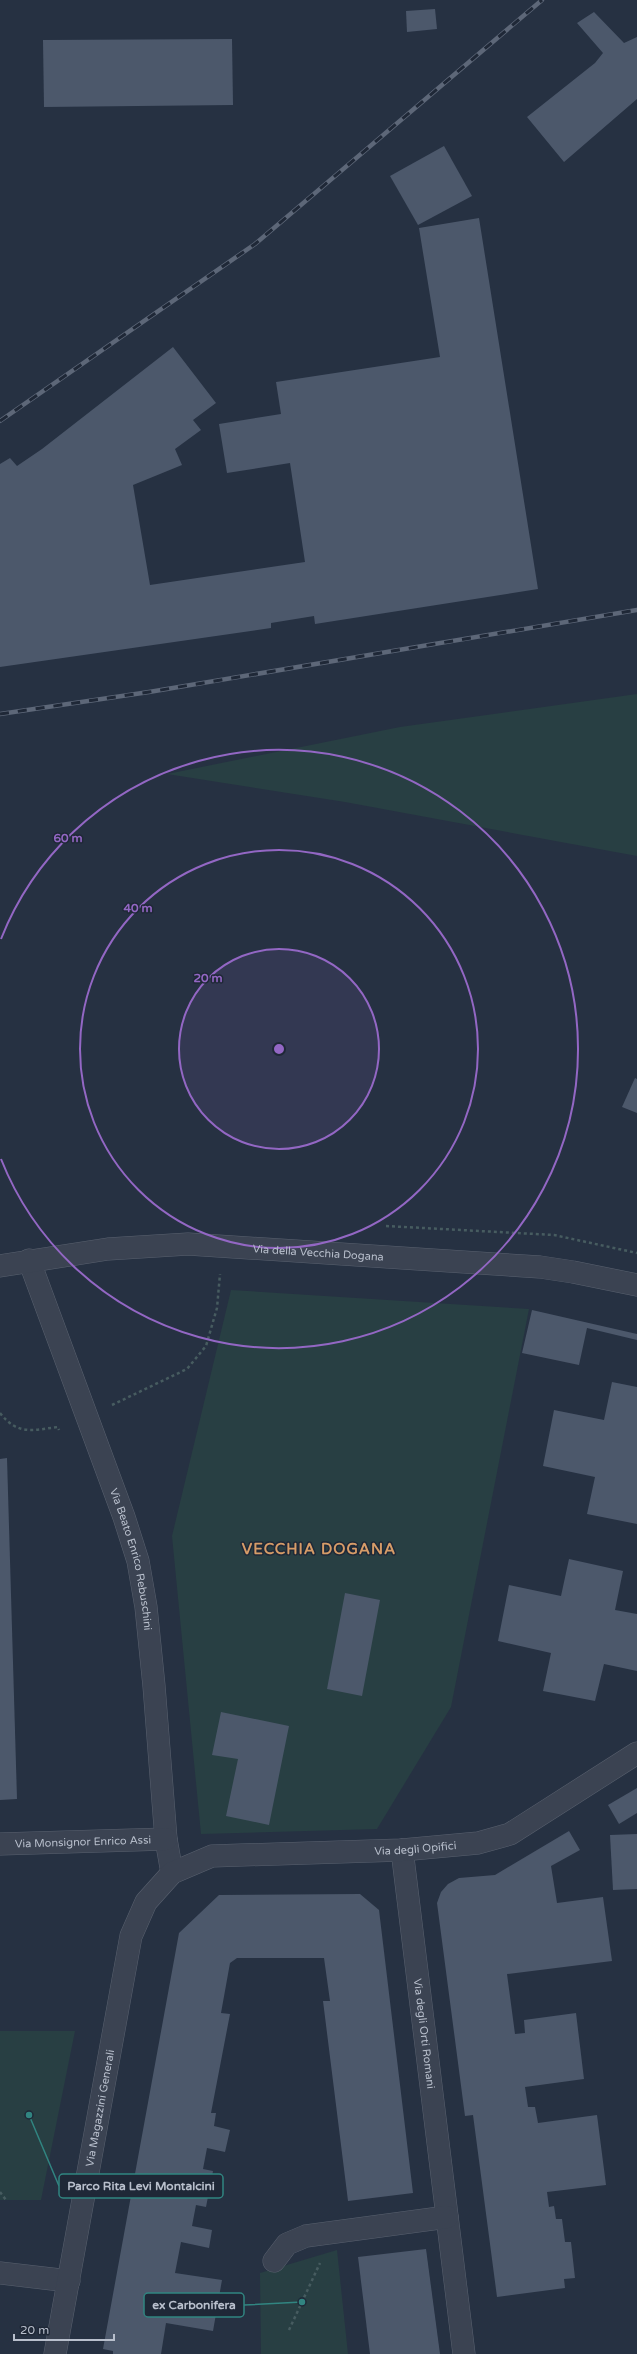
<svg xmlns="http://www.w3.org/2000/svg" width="637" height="2354" font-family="'Varela Round',sans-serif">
<rect width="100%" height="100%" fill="#263142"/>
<!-- green -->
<g fill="#283f43">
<path d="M 637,694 L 637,856 L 345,802 L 167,774 L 400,727 Z"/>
<path d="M 231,1290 L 529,1309 L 451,1707 L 377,1829 L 201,1834 L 172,1536 Z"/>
<path d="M 0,2031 L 75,2031 L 41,2200 L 0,2200 Z"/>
<path d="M 337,2250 L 348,2354 L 261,2354 L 260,2273 Z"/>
</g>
<!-- building -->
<g fill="#4c586b">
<path d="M 435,9 L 437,29 L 407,32 L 406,11 Z"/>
<path d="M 594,12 L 624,43 L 637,37 L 637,99 L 564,162 L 527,117 L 595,63 L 603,53 L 577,23 Z"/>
<path d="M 232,39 L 233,105 L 44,107 L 43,40 Z"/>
<path d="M 444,146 L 472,196 L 418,225 L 390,176 Z"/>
<path d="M 479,218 L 538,589 L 315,624 L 314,616 L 271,623 L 271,628 L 0,667 L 0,464 L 10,458 L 17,466 L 42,449 L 173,347 L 216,403 L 193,420 L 201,430 L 175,449 L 182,465 L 133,485 L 150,585 L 305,562 L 290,463 L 227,473 L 219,424 L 281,414 L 276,382 L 440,357 L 419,228 Z"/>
<path d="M 635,1078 L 637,1079 L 637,1113 L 622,1107 Z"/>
<path d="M 532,1310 L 637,1334 L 637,1340 L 587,1328 L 579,1365 L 522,1353 Z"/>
<path d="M 612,1382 L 637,1387 L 637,1524 L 587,1514 L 595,1477 L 543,1466 L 554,1410 L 604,1420 Z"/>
<path d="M 7,1458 L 17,1799 L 0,1800 L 0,1459 Z"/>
<path d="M 569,1559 L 623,1571 L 615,1610 L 637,1614 L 637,1671 L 604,1664 L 595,1701 L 543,1691 L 551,1653 L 498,1641 L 509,1585 L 561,1596 Z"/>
<path d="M 345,1593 L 380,1600 L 362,1696 L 327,1689 Z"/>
<path d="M 221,1712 L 289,1726 L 269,1825 L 226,1816 L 238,1759 L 212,1755 Z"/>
<path d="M 637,1788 L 637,1813 L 619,1824 L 608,1805 Z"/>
<path d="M 569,1831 L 580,1850 L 551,1866 L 557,1903 L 603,1897 L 612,1961 L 507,1974 L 515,2034 L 525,2033 L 524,2020 L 576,2013 L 584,2079 L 525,2087 L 528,2107 L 535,2107 L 538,2123 L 597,2115 L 606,2185 L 547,2192 L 549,2207 L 554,2206 L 556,2219 L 562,2219 L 565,2242 L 571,2242 L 575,2278 L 564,2279 L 565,2288 L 497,2297 L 473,2115 L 465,2116 L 437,1903 L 441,1892 L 448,1884 L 459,1878 L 495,1875 Z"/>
<path d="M 637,1834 L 637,1889 L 613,1890 L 610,1835 Z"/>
<path d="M 360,1894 L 379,1910 L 413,2193 L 348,2201 L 323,2001 L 330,2001 L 324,1958 L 237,1958 L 230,1963 L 221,2013 L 230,2014 L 211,2113 L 216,2113 L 214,2126 L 230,2130 L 225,2152 L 207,2148 L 203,2169 L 213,2171 L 206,2207 L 196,2205 L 192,2226 L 212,2230 L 209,2248 L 181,2242 L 175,2273 L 222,2280 L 213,2331 L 166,2323 L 161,2354 L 113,2354 L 113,2351 L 103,2349 L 179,1933 L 219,1895 Z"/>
<path d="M 426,2249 L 440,2354 L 370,2354 L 358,2257 Z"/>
</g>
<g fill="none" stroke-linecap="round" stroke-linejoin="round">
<defs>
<g id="minor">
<path id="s1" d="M 29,1260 L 124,1517 L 138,1561 L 146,1607 L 154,1686 L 166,1839 L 172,1873"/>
<path id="s2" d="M 0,1266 L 108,1249 L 188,1244 L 540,1267 L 573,1272 L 637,1285"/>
<path id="s3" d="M 0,1844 L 166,1839"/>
<path id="s4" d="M 402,1850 L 464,2354"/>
<path d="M 274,2261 L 287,2244 L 306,2236 L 447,2217"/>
<path d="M 0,2273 L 69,2281"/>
<path id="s5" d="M 55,2354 L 131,1936 L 146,1902 L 172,1873 L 212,1856 L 402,1850 L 478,1843 L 510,1834 L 637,1753"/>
</g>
</defs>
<!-- minor casing -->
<use href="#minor" stroke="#59616f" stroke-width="23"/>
<!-- path -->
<g stroke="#475c60" stroke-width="2.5" stroke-dasharray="3 3" stroke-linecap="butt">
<path d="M 386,1226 L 554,1235 L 637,1253"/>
<path d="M 112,1405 L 187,1369 L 206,1346 L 217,1308 L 220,1274"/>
<path d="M 0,1413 C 18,1436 33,1430 58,1427 L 59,1430"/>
<path d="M 0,2192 L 6,2200"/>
<path d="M 289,2330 L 320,2263"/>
</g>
<!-- minor -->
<use href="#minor" stroke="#3b4352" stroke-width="22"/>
<defs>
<g id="rail">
<path d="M 0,421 L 255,244 L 542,0"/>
<path d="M 0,714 L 149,692 L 637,610"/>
</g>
</defs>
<!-- rail casing -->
<use href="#rail" stroke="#5d6778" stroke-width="4.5"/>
<!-- rail -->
<use href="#rail" stroke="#1f2837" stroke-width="3" stroke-dasharray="9" stroke-linecap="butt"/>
</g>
<!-- distance rings -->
<circle cx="279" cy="1049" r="100" fill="#9367c4" fill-opacity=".12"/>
<g fill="none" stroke="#9367c4" stroke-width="2">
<circle cx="279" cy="1049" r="100"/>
<circle cx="279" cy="1049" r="199"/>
<path d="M1 939A299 299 0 1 1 1 1159"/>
</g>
<g text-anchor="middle" stroke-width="3" stroke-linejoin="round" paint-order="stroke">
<!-- street labels -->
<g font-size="11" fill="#b8bfcc" stroke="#1f2837">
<text dy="4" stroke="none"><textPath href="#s2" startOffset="320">Via della Vecchia Dogana</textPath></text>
<text dy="4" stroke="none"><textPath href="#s1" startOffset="317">Via Beato Enrico Rebuschini</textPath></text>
<text dy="4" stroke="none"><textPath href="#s3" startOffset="83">Via Monsignor Enrico Assi</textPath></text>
<text dy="4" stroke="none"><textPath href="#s5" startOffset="748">Via degli Opifici</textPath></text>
<text dy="4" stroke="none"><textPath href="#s4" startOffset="185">Via degli Orti Romani</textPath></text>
<text dy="4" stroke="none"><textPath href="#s5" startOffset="250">Via Magazzini Generali</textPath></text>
</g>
<!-- district labels -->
<g font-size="15" font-weight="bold" letter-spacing="1" fill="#d69c68" stroke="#1f2837">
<text x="319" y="1554">VECCHIA DOGANA</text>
</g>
</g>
<circle cx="279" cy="1049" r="6" fill="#9367c4" stroke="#1f2837" stroke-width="2"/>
<g font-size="12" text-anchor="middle" font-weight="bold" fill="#9367c4" stroke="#1f2837" stroke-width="3" stroke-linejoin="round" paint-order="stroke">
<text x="68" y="842">60 m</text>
<text x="138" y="912">40 m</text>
<text x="208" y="982">20 m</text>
</g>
<!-- callouts -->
<path fill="none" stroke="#318581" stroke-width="1.5" d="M29 2115L59 2186M302 2302L244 2305"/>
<g fill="#318581" stroke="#1f2837" stroke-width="1.5">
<circle cx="29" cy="2115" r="4"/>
<circle cx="302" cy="2302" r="4"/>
</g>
<g fill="#1f2837" stroke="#318581" stroke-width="1.5">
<rect x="59" y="2174" width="164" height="24" rx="4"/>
<rect x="144" y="2293" width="100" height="24" rx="4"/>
</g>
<g font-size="12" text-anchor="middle" font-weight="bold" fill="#b8bfcc">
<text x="141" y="2190">Parco Rita Levi Montalcini</text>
<text x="194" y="2309">ex Carbonifera</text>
</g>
<!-- scale -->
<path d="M14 2334v6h100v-6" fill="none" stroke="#b8bfcc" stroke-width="2"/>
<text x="20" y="2334" font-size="12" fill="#b8bfcc" stroke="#1f2837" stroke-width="3" paint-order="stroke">20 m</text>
</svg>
